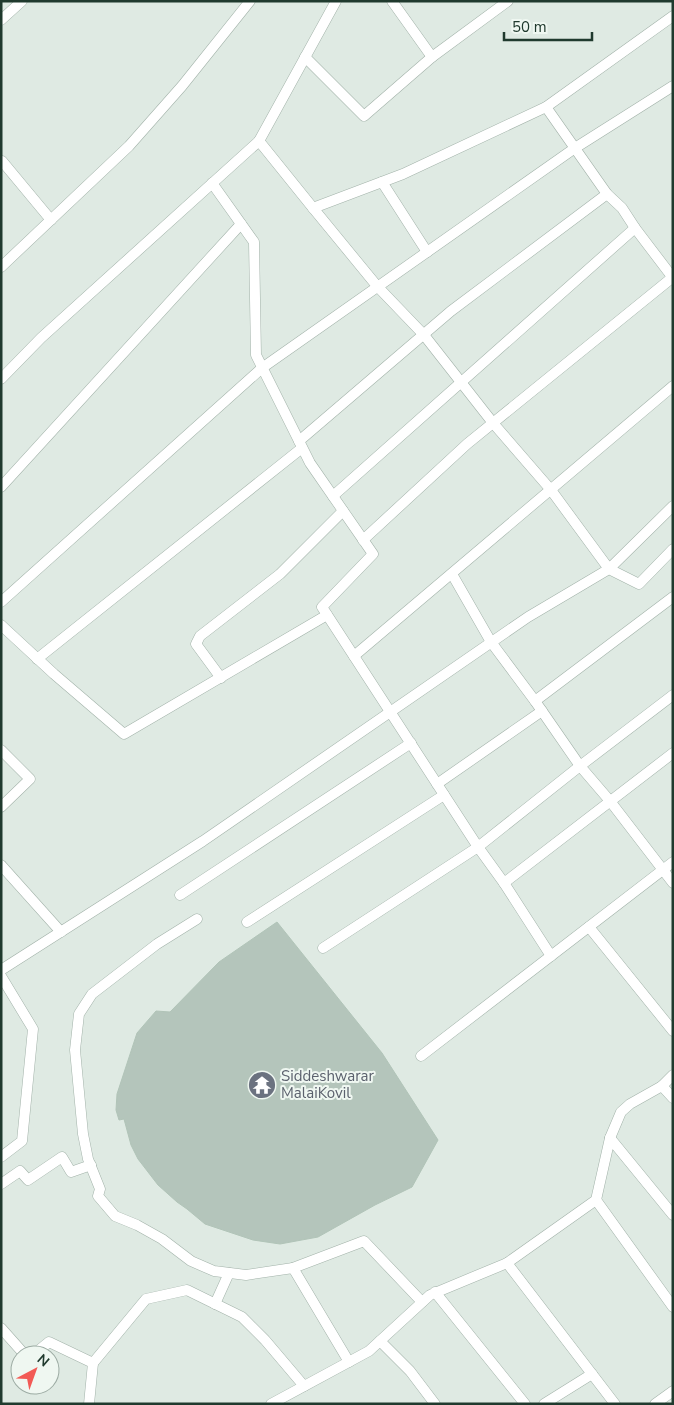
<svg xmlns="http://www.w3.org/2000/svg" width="674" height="1405" font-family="'Nunito Sans',sans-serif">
<rect width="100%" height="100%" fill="#dfeae3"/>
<!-- building -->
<path fill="#b4c5bb" stroke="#b1c4b8" d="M 277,922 L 382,1053 L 438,1140 L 412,1187 L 375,1205 L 318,1237 L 280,1244 L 253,1240 L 205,1224 L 187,1209 L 177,1202 L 158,1185 L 138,1159 L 131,1145 L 124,1119 L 119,1120 L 116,1110 L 117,1094 L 137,1033 L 156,1011 L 170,1012 L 219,962 Z"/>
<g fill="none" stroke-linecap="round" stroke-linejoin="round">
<defs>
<g id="minor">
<path d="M 392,1 L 432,57 L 508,1"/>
<path d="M 1,20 L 22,1"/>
<path d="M 305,57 L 364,116 L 432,57"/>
<path d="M 546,107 L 607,194 L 622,208 L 635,228 L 673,278"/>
<path d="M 259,141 L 336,1"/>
<path d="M 2,161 L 51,220"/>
<path d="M 382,182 L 427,252"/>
<path d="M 212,183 L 254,242 L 256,355 L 310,463 L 373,554 L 322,607 L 478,847 L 580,766 L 610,801 L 673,883"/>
<path d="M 313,208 L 377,286 L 424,335 L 493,423 L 551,490 L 609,569 L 673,506"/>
<path d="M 1,267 L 129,146 L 182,86 L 250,1"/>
<path d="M 1,379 L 41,338 L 259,141 L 313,208 L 403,174 L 546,107 L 673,16"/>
<path d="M 299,441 L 451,311 L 607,194"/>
<path d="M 1,487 L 241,224"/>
<path d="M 333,496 L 635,228"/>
<path d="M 363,540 L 467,444 L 673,277"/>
<path d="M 452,574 L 491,642 L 535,701 L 673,597"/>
<path d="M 1,602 L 262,368 L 575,148 L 673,86"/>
<path d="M 1,625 L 54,674 L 124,734 L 327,615"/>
<path d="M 354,656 L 673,386"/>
<path d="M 37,659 L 302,448"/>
<path d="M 221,678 L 196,644 L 200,636 L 280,574 L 343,511"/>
<path d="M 535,701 L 580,766 L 673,695"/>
<path d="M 1,750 L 30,779 L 1,807"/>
<path d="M 437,784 L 542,711"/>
<path d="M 1,865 L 61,932"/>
<path d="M 504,883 L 551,956"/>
<path d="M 180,895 L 411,743"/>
<path d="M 197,919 L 157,944 L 92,994 L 79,1014 L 75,1050 L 83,1134 L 88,1159 L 100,1189 L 98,1196 L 115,1216 L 137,1225 L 162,1239 L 191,1261 L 214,1271 L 246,1275 L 293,1268"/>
<path d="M 247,922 L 444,795"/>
<path d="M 589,927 L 673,1031"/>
<path d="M 323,948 L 478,847 L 504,883 L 673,753"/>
<path d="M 1,970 L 203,841 L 528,617 L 609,569 L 639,584 L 673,549"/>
<path d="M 1,976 L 33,1029 L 22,1141 L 1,1157"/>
<path d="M 421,1056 L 673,862"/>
<path d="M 662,1086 L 673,1098"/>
<path d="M 610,1138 L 621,1112 L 630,1104 L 662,1086 L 673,1075"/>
<path d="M 1,1184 L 20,1171 L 28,1180 L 62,1157 L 71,1172 L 91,1165"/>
<path d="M 596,1200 L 673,1307"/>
<path d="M 507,1263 L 615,1404"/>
<path d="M 435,1292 L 525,1404"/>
<path d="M 215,1304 L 229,1273"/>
<path d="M 1,1328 L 25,1355"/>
<path d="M 380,1341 L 410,1371 L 435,1404"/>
<path d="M 33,1355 L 49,1342 L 93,1363 L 89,1404"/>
<path d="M 349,1362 L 293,1268 L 364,1241 L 422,1302"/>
<path d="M 93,1363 L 146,1299 L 187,1290 L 242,1317 L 265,1340 L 304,1386"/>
<path d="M 271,1404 L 369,1351 L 430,1295 L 507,1263 L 596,1200 L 610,1138 L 673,1215"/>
<path d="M 544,1404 L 592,1374"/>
<path d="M 655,1404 L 673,1391"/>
</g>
</defs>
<!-- minor casing -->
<use href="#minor" stroke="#a2b2a9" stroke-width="11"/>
<!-- minor -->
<use href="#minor" stroke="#fff" stroke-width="10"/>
</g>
<!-- icons -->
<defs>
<symbol id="temple-disc" viewBox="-11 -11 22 22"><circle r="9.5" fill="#6b7280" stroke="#eff7f1"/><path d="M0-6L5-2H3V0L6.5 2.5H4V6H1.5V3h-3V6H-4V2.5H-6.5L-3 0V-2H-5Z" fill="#fff"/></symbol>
</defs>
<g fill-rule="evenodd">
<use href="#temple-disc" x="246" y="1069" width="32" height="32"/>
</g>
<g text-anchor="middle" stroke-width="4" stroke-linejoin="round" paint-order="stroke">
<!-- worship labels -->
<g font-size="15" fill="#5b616d" stroke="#eff7f1" text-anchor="start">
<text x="281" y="1081">Siddeshwarar<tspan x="281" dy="17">MalaiKovil</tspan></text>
</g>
</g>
<!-- border -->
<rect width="674" height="1405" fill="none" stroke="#203a2e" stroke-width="5"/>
<!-- north arrow -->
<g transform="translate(35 1370) rotate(41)"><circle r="24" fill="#eff7f1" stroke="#9caba3"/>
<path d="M0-4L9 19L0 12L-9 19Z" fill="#f25a55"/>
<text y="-8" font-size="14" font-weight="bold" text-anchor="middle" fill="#203a2e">N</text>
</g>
<!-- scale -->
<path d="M504 32v8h88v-8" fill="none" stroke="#203a2e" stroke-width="2.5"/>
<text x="512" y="32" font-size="15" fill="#203a2e" stroke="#eff7f1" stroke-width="4" paint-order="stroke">50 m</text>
</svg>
